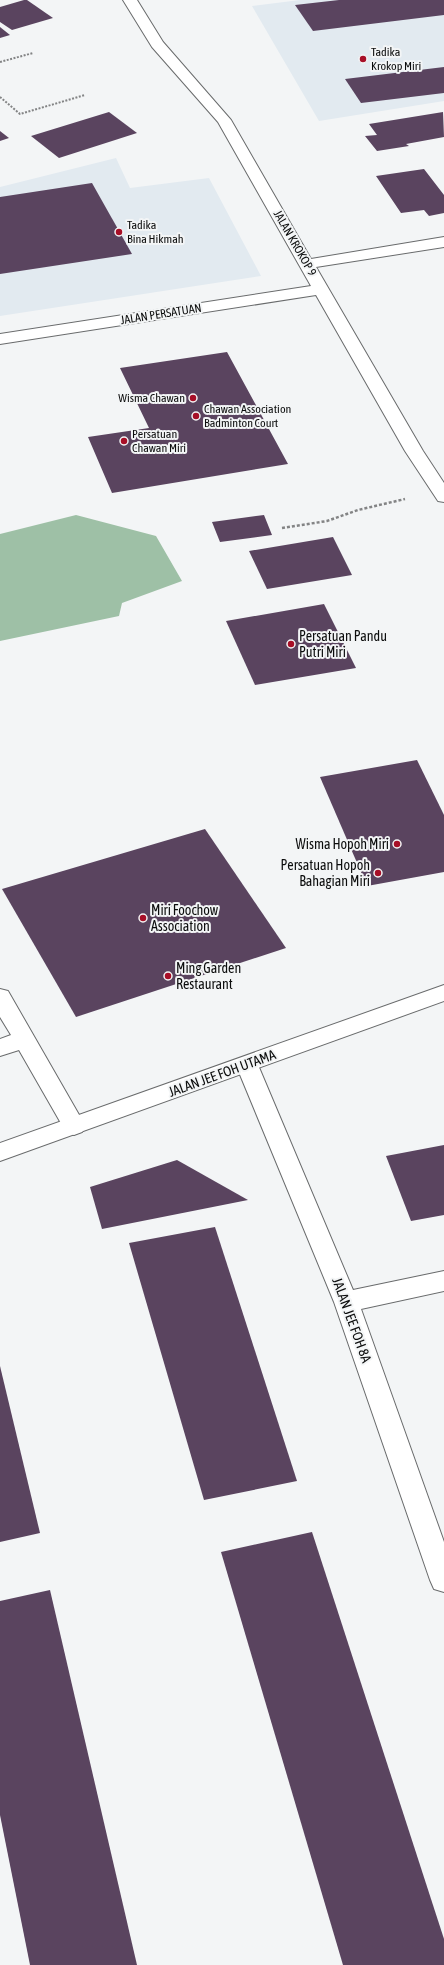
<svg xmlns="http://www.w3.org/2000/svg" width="444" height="1965" font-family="'Asap Condensed',sans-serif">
<rect width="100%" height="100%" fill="#f3f5f6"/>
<!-- built -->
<g fill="#e2eaf0">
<path d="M 300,0 L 444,0 L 444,101 L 319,121 L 252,6 Z"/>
<path d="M 116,158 L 130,188 L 209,178 L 261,276 L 0,316 L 0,187 Z"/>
</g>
<!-- forest -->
<path fill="#9ec0a6" d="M 76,515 L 156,536 L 182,581 L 122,603 L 119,616 L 0,641 L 0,534 Z"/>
<!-- building -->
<g fill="#5a445f">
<path d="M 24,0 L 27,0 L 53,18 L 12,30 L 0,22 L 0,7 Z"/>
<path d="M 339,0 L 444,0 L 444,15 L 313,31 L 295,5 Z"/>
<path d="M 0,27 L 10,35 L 0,38 Z"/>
<path d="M 444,67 L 444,93 L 361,103 L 345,79 Z"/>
<path d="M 109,112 L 137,133 L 59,158 L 31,136 Z"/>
<path d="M 443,112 L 444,137 L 406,144 L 409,146 L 377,151 L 365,136 L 377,135 L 369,124 Z"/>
<path d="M 0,131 L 9,138 L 0,141 Z"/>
<path d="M 424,169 L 444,195 L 444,213 L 429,216 L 424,210 L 401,213 L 376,176 Z"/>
<path d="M 92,183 L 132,254 L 0,274 L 0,197 Z"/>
<path d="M 227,352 L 288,464 L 112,493 L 88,437 L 149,428 L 120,368 Z"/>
<path d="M 264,515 L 272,535 L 220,542 L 212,522 Z"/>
<path d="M 333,537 L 352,575 L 267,589 L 249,551 Z"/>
<path d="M 324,604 L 356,668 L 255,685 L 226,621 Z"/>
<path d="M 417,760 L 444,815 L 444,872 L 367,886 L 320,777 Z"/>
<path d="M 205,829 L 286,948 L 76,1017 L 2,889 Z"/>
<path d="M 444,1145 L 444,1215 L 411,1221 L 386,1156 Z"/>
<path d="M 177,1160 L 248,1200 L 102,1229 L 90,1187 Z"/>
<path d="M 215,1227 L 297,1481 L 204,1500 L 129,1243 Z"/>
<path d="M 0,1366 L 40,1533 L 0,1542 Z"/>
<path d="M 312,1532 L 444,1939 L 444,1965 L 343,1965 L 221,1552 Z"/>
<path d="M 50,1590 L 137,1965 L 30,1965 L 0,1815 L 0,1601 Z"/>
</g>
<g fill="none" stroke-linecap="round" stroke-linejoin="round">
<defs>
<path id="service" d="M 0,989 L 8,991 L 82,1120 L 86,1126 L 82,1132 L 74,1135 L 66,1132 L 19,1050 L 0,1056 L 0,1039 L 11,1035 L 0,1017 Z"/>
<g id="minor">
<path d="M 123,0 L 137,0 L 163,42 L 231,120 L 311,259 L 444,237 L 444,247 L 316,267 L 423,451 L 444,483 L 444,502 L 438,501 L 405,451 L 316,295 L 0,344 L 0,334 L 311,286 L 218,122 L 152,47 Z"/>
<path d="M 247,1057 L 255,1059 L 258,1065 L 353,1290 L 444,1271 L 444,1291 L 361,1309 L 444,1542 L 444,1592 L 434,1589 L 430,1580 L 334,1302 L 236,1065 L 239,1059 Z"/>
</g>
<path id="tertiary" d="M 444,985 L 444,1001 L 0,1161 L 0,1143 Z"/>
</defs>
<!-- service casing -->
<use href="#service" stroke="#696b6c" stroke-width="2"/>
<!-- minor casing -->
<use href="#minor" stroke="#696b6c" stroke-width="2"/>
<!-- tertiary casing -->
<use href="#tertiary" stroke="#696b6c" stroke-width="2"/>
<!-- path-far1 -->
<g stroke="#838485" stroke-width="2" stroke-dasharray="2 1.5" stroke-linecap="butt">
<path d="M 0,62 L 33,53"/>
<path d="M 0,97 L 20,114 L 85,95"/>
</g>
<!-- path -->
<path stroke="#838485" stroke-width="2.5" stroke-dasharray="3 2" stroke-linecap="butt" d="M 282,528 L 327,521 L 358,510 L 405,499"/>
<!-- service -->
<use href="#service" fill="#fff" fill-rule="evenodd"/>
<!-- minor -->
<use href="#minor" fill="#fff" fill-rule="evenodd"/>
<!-- tertiary -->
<use href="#tertiary" fill="#fff" fill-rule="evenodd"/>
</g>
<!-- markers -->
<g fill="#a70f27" stroke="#f3f5f6" stroke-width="1.5">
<circle cx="363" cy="59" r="4"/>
<circle cx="119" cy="232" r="4"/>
<circle cx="193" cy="398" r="4"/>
<circle cx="196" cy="416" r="4"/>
<circle cx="124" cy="441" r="4"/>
<circle cx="291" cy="644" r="4"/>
<circle cx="397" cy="844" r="4"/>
<circle cx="378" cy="873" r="4"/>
<circle cx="143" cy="918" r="4"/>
<circle cx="168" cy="976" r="4"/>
</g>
<g text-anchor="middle" stroke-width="4" stroke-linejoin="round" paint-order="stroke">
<!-- far-poi labels -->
<g font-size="12" fill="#0c0d0d" stroke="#f3f5f6" text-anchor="start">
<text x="371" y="56">Tadika<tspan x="371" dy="14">Krokop Miri</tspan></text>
<text x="127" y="229">Tadika<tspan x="127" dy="14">Bina Hikmah</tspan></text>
<text x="185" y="402" text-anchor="end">Wisma Chawan</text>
<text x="204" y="413">Chawan Association<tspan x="204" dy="14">Badminton Court</tspan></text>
<text x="132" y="438">Persatuan<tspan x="132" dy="14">Chawan Miri</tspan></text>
</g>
<!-- far-street labels -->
<g font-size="12" fill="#0c0d0d" stroke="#f3f5f6">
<text transform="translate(295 243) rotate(60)" y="4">JALAN KROKOP 9</text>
<text transform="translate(161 314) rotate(-9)" y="4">JALAN PERSATUAN</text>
</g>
<!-- poi labels -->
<g font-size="14" fill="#0c0d0d" stroke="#f3f5f6" text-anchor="start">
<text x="299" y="641">Persatuan Pandu<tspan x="299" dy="16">Putri Miri</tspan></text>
<text x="389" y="849" text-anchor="end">Wisma Hopoh Miri</text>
<text x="370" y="870" text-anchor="end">Persatuan Hopoh<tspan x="370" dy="16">Bahagian Miri</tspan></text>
<text x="151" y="915">Miri Foochow<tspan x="151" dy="16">Association</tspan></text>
<text x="176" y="973">Ming Garden<tspan x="176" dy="16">Restaurant</tspan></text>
</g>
<!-- street labels -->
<g font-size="14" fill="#0c0d0d" stroke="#f3f5f6">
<text transform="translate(222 1073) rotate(-20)" y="5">JALAN JEE FOH UTAMA</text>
<text transform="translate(352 1320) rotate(70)" y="5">JALAN JEE FOH 8A</text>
</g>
</g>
</svg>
